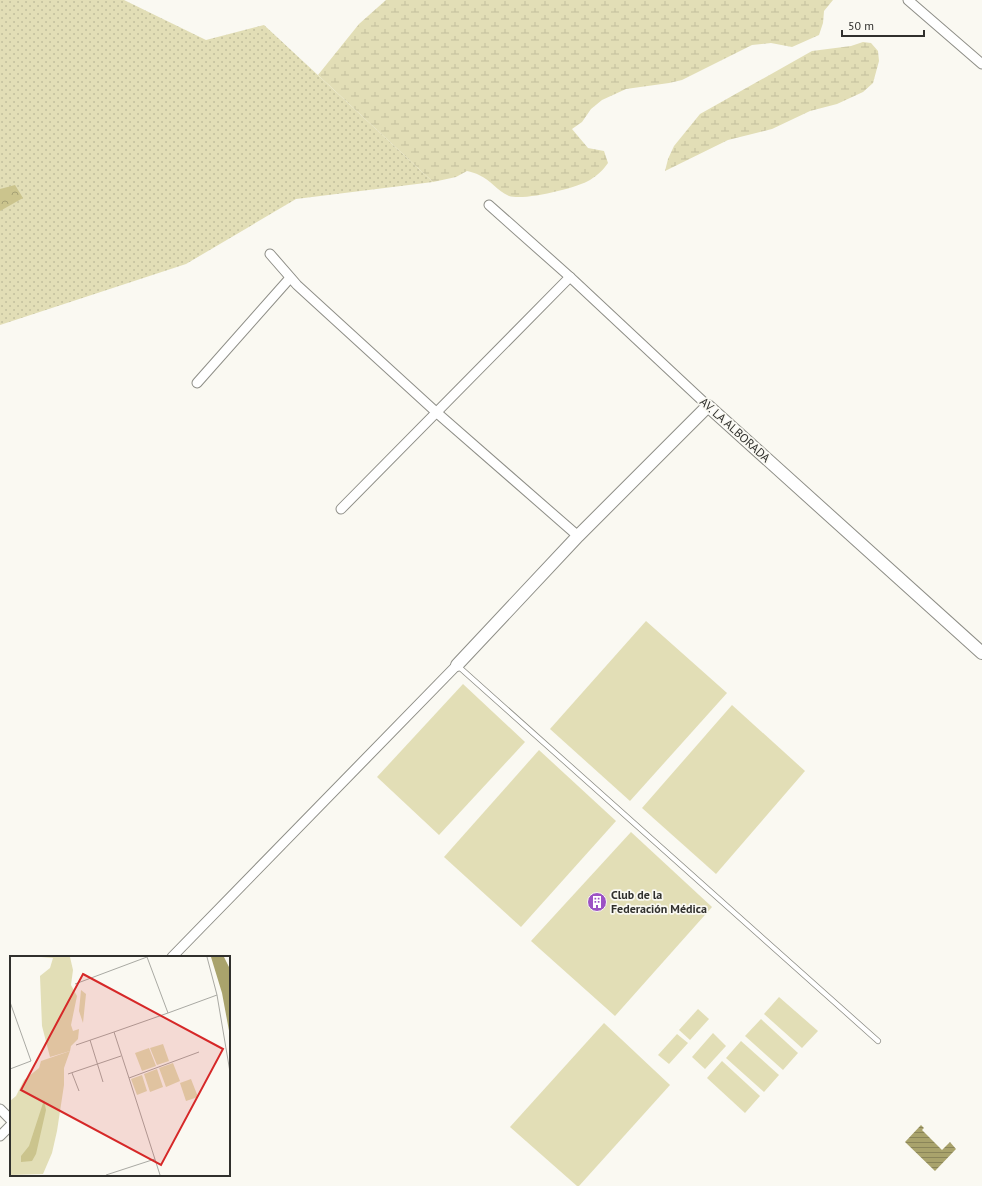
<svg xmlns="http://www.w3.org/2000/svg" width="982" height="1186" font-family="'PT Sans',sans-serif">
<defs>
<pattern id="grass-dots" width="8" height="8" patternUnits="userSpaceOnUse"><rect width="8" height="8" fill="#e2deb6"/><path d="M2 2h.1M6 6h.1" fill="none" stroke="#c2bf9d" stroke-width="1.8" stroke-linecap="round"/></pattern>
<pattern id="forest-crowns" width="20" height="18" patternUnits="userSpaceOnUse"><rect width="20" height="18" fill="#cbc48d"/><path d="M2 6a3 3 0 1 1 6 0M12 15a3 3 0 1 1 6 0" fill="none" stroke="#a5a074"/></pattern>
<pattern id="wetland-marsh" width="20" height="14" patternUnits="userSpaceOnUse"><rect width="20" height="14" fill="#e2deb6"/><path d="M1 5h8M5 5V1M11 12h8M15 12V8" fill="none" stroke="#c2bf9d"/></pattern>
<pattern id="water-rules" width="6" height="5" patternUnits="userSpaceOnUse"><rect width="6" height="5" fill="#a9a36c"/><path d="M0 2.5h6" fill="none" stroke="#8a8559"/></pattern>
</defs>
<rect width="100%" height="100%" fill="#faf9f2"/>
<!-- grass -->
<path fill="url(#grass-dots)" d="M 0,0 L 124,0 L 206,40 L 264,25 L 433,182 L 296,199 L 186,264 L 0,325 Z"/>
<!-- forest -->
<path fill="url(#forest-crowns)" d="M 15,185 L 23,198 L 0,211 L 0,189 Z"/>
<!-- wetland -->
<g fill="url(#wetland-marsh)">
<path d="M 386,0 L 833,0 L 824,11 L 823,23 L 819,35 L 792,47 L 771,43 L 752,45 L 682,80 L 669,83 L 626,89 L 602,100 L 591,109 L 582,122 L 572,129 L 588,148 L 604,151 L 608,163 C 603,170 598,175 590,180 C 577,188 524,201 509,196 C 497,191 491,180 479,175 C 476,173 471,172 467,171 L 456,177 L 433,182 L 318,75 L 359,24 Z"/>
<path d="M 863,42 L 871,43 L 878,51 L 879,61 L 873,83 L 863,92 L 837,104 L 810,111 L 772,129 L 728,140 L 665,171 L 668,159 L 674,146 L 700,114 L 812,51 L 851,46 Z"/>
</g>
<!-- pitch -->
<g fill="#e2deb6">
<path d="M 646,621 L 727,693 L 630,801 L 550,729 Z"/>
<path d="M 463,684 L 525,742 L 439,835 L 377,777 Z"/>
<path d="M 732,705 L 805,771 L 716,874 L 642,808 Z"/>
<path d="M 539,750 L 616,821 L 521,927 L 444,857 Z"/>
<path d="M 631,832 L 712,907 L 615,1016 L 531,941 Z"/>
<path d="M 779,997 L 818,1031 L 802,1048 L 764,1014 Z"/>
<path d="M 698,1009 L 709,1019 L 690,1040 L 679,1030 Z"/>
<path d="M 761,1019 L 798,1053 L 783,1070 L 745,1036 Z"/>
<path d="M 604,1023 L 670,1085 L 579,1186 L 577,1186 L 510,1127 Z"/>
<path d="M 713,1033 L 726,1046 L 705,1069 L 692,1057 Z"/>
<path d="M 677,1034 L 688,1043 L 669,1064 L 658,1055 Z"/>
<path d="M 741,1041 L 779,1075 L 764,1092 L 726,1058 Z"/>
<path d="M 722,1061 L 760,1096 L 745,1113 L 707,1078 Z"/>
</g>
<!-- water -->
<path fill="url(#water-rules)" d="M 921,1125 L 924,1128 L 922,1130 L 942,1150 L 950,1142 L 956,1149 L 935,1171 L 905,1142 Z"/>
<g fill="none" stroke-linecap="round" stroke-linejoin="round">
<defs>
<path id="service" d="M 458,666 L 878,1041"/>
<g id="minor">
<path d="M 908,0 L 982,64"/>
<path d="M 489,205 L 570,277 L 708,406"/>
<path d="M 270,254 L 297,285 L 436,412 L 578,536"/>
<path d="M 197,383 L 290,278"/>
<path d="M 341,509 L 570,277"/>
<path d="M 172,957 L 457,665"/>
<path d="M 0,1109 L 11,1120"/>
<path d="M 0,1136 L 11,1125"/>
</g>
<path id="secondary" d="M 457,665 L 578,536 L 708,406 L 982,653"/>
</defs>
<!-- service casing -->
<use href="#service" stroke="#8e8e87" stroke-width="6"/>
<!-- minor casing -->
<use href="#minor" stroke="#8e8e87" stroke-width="11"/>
<!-- secondary casing -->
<use href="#secondary" stroke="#8e8e87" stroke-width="14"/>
<!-- service -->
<use href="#service" stroke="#fff" stroke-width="4.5"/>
<!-- minor -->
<use href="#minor" stroke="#fff" stroke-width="9"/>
<!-- secondary -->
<use href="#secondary" stroke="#fff" stroke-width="12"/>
</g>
<!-- icons -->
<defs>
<symbol id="building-disc" viewBox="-11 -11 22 22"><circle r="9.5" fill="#9c52c4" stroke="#faf9f2"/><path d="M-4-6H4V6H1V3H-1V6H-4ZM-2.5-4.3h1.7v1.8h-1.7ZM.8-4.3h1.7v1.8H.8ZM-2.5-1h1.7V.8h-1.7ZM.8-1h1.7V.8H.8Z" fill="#fff"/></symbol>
</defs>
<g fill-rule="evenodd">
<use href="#building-disc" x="586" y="891" width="22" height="22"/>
</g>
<g text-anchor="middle" stroke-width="3.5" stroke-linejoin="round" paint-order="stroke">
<!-- street labels -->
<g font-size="12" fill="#30302d" stroke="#faf9f2">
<text transform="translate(735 430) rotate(42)" y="4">AV. LA ALBORADA</text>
</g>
<!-- poi labels -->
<g font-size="12" font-weight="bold" fill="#30302d" stroke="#faf9f2" text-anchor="start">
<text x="611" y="899">Club de la<tspan x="611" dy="14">Federación Médica</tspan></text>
</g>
</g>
<!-- overview -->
<g transform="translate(10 956)">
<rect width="220" height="220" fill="#faf9f2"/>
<path d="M 60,95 L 54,112 L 54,129 L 47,175 L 42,197 L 33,218 L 0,219 L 0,145 L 6,140 L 14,124 L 29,112 L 31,105 Z" fill="#e2deb6"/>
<path d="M 34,144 L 36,154 L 26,198 L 22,205 L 11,206 L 11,200 L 19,190 Z" fill="#cbc48d"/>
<path d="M 31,1 L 60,1 L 63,14 L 61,29 L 67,40 L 61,69 L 63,75 L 69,73 L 68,83 L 61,90 L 60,95 L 40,101 L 32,70 L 30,20 L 40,12 L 43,2 ZM 71,34 L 76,38 L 73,67 L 69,55 Z" fill="#e2deb6"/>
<path d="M 153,88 L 159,105 L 147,109 L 140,92 ZM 139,92 L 146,110 L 132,115 L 125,97 ZM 163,107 L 170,125 L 156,131 L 149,112 ZM 147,113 L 153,131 L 140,136 L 134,118 ZM 132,119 L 137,135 L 127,139 L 121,123 ZM 181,123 L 188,141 L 176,145 L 170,127 Z" fill="#e2deb6"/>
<path d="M 201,1 L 214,1 L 220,13 L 220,80 L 212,37 Z" fill="#a9a36c"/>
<path fill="none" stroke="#a9a9a3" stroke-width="1" d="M 197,1 L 207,39 L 220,116M 65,28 L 137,1M 0,46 L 21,105 L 0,113M 158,57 L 207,39M 80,84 L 93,126M 66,89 L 104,76M 62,117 L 69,135M 58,118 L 111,100M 119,122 L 104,76 L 158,57 L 137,1M 96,219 L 145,203M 150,219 L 119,122 L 189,96"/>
<path fill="#d62828" fill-opacity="0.15" stroke="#d62828" stroke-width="2" d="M 73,18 L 213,93 L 151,209 L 11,134 Z"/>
<rect width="220" height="220" fill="none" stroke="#30302d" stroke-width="2"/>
</g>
<!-- scale -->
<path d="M842 30v6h82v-6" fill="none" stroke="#30302d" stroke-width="2"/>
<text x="848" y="30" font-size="12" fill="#30302d" stroke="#faf9f2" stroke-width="3" paint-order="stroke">50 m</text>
</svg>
